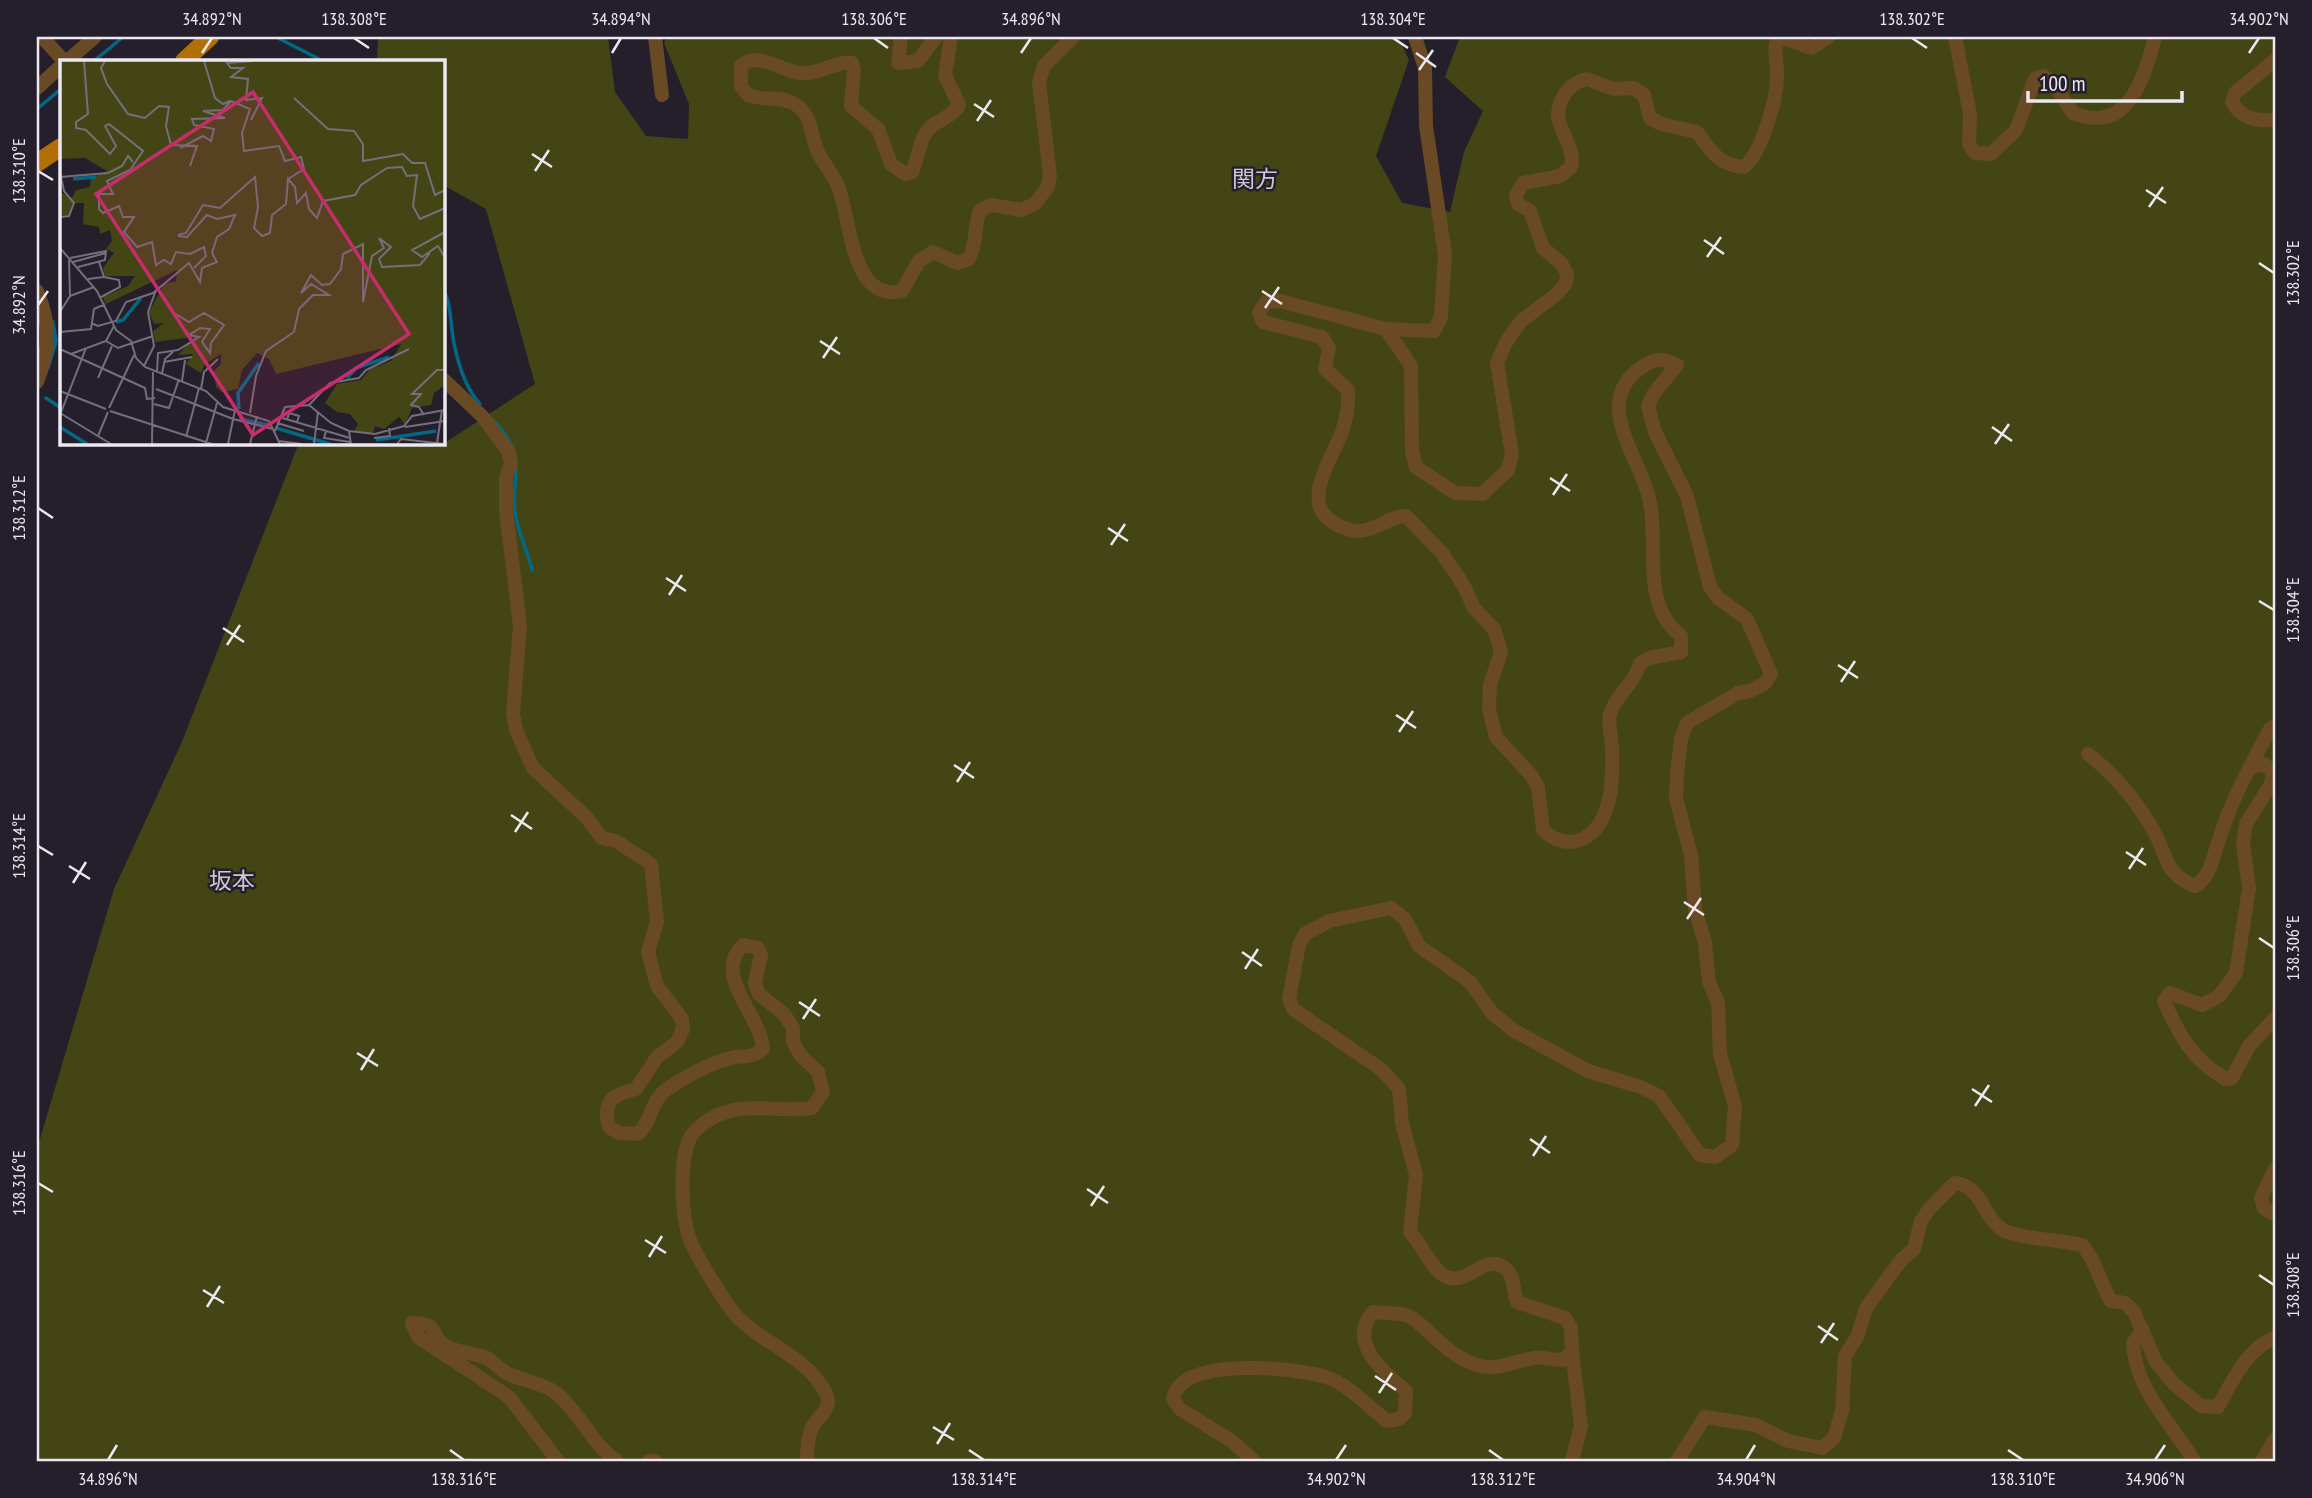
<svg xmlns="http://www.w3.org/2000/svg" width="2312" height="1498" font-family="'PT Sans Narrow','Noto Sans JP',sans-serif">
<rect width="100%" height="100%" fill="#241f2b"/>
<!-- green -->
<path fill="#444515" d="M 378,37 L 608,37 L 615,92 L 646,136 L 688,139 L 689,104 L 664,43 L 667,37 L 1398,37 L 1409,60 L 1376,156 L 1402,203 L 1450,212 L 1464,152 L 1483,111 L 1445,77 L 1460,37 L 2275,37 L 2275,1461 L 37,1461 L 37,1149 L 114,889 L 181,744 L 299,443 L 446,442 L 535,384 L 486,209 L 443,185 L 443,61 L 377,61 Z"/>
<g fill="none" stroke-linecap="round" stroke-linejoin="round">
<!-- stream -->
<g stroke="#016986" stroke-width="3.5">
<path d="M 276,37 L 323,61"/>
<path d="M 94,61 L 123,37"/>
<path d="M 37,109 L 61,89"/>
<path d="M 443,289 C 452,305 450,325 454,343 C 458,363 466,389 480,404"/>
<path d="M 48,368 L 56,341 L 53,322"/>
<path d="M 46,398 L 61,408"/>
<path d="M 494,421 C 529,460 511,468 515,512 C 517,531 528,551 532,570"/>
</g>
<!-- minor -->
<g stroke="#6a4a24" stroke-width="14">
<path d="M 42,37 L 64,61"/>
<path d="M 655,37 L 662,95"/>
<path d="M 901,37 L 898,63 L 918,61 L 936,37"/>
<path d="M 951,37 L 945,75 L 959,105 C 952,119 933,120 925,134 C 918,146 918,160 912,172 L 905,174 L 891,164 L 878,129 L 851,106 L 854,69 L 852,63 C 840,59 818,76 799,73 C 780,70 758,51 741,66 L 741,86 L 748,95 C 766,102 785,94 800,108 C 812,119 810,132 816,147 C 821,162 834,174 839,189 C 851,223 852,303 902,291 L 919,261 L 933,252 L 957,263 L 969,259 C 977,242 974,227 980,210 L 992,205 L 1021,210 L 1035,204 L 1048,186 L 1050,176 L 1039,82 L 1044,66 L 1073,37"/>
<path d="M 1955,37 L 1970,114 L 1969,144 L 1975,153 L 1991,154 L 2016,130 L 2035,79 L 2043,76 L 2051,80 L 2073,113 C 2128,135 2144,79 2155,37"/>
<path d="M 2275,60 L 2235,93 L 2232,102 C 2241,119 2257,121 2275,120"/>
<path d="M 67,61 L 95,37"/>
<path d="M 37,88 L 61,66"/>
<path d="M 37,291 C 51,324 50,349 37,382"/>
<path d="M 1386,329 L 1411,366 L 1412,451 L 1416,467 L 1455,493 L 1482,494 L 1508,470 L 1512,454 L 1497,363 L 1505,344 L 1521,321 L 1557,294 L 1566,283 L 1567,274 L 1561,263 L 1543,248 L 1530,211 L 1518,204 L 1516,195 L 1523,183 L 1560,176 L 1571,167 C 1577,142 1548,125 1562,99 C 1568,87 1574,83 1587,79 L 1613,89 L 1633,88 L 1644,95 L 1650,118 L 1661,124 L 1697,132 C 1711,152 1719,165 1744,167 C 1762,153 1778,96 1777,73 C 1777,60 1773,52 1777,40 L 1787,39 L 1811,48 L 1828,37"/>
<path d="M 443,379 L 483,417 L 509,452 L 511,464 L 506,477 L 506,511 L 520,626 L 513,713 L 516,730 L 533,768 L 586,817 L 602,838 L 616,841 L 651,864 L 657,922 L 648,952 L 657,986 L 682,1019 L 683,1029 L 677,1042 L 657,1057 L 636,1089 C 613,1094 602,1101 609,1127 L 619,1133 L 638,1134 C 653,1120 650,1101 667,1089 C 683,1078 709,1064 727,1059 C 741,1054 750,1060 763,1049 C 762,1016 711,975 743,945 L 758,948 L 761,955 L 755,983 L 759,994 L 784,1014 L 793,1028 L 793,1042 L 801,1056 L 818,1072 L 823,1092 L 812,1108 C 772,1114 731,1095 695,1131 C 677,1149 681,1217 690,1240 C 695,1254 728,1308 738,1318 C 766,1345 807,1357 826,1393 C 834,1409 816,1417 811,1430 C 808,1439 807,1451 807,1461"/>
<path d="M 2088,754 C 2115,775 2135,798 2152,828 C 2168,853 2161,872 2195,886 C 2208,879 2212,863 2216,849 C 2230,802 2247,772 2270,729 L 2275,726"/>
<path d="M 2249,768 L 2264,764 L 2273,772 L 2271,784 L 2246,824 L 2243,843 L 2249,888 L 2236,973 L 2219,996 L 2202,1005 L 2170,993 L 2164,1001 C 2179,1035 2193,1061 2226,1079 L 2232,1078 L 2249,1046 L 2275,1018"/>
<path d="M 2275,1169 L 2261,1198 L 2264,1208 L 2272,1213 L 2275,1211"/>
<path d="M 2143,1330 L 2133,1343 C 2135,1390 2171,1422 2194,1461"/>
<path d="M 558,1461 L 509,1397 L 418,1337 L 412,1323 C 441,1322 429,1338 448,1347 C 461,1353 472,1353 485,1357 C 494,1361 501,1372 511,1375 C 525,1381 545,1384 556,1393 C 580,1412 592,1445 617,1461"/>
<path d="M 649,1461 L 655,1461"/>
<path d="M 1254,1461 L 1233,1442 L 1180,1409 L 1173,1399 C 1179,1356 1294,1367 1326,1377 C 1351,1386 1367,1406 1387,1421 L 1399,1419 L 1405,1413 L 1406,1391 C 1383,1372 1347,1342 1373,1312 C 1387,1314 1404,1311 1415,1320 C 1435,1336 1451,1357 1477,1365 C 1497,1372 1515,1360 1535,1358 C 1544,1357 1553,1360 1562,1360 L 1572,1352 L 1571,1328 L 1565,1318 L 1517,1302 C 1513,1292 1515,1279 1508,1271 C 1487,1247 1466,1291 1443,1275 C 1431,1267 1421,1244 1410,1232 L 1416,1175 L 1402,1123 L 1399,1089 L 1382,1070 L 1293,1009 L 1289,999 L 1299,945 L 1305,934 L 1329,921 L 1391,908 L 1405,919 L 1419,946 L 1470,982 L 1492,1013 L 1513,1030 L 1588,1071 L 1641,1087 L 1659,1096 L 1700,1155 L 1715,1157 L 1732,1145 L 1735,1106 L 1720,1054 L 1718,1003 L 1709,982 L 1705,943 L 1695,909 L 1691,855 L 1676,798 L 1677,774 L 1681,739 L 1687,723 L 1738,693 L 1750,691 L 1765,683 L 1771,674 L 1747,619 L 1718,598 L 1710,587 L 1687,496 L 1655,432 L 1648,406 L 1654,393 L 1677,365 C 1663,358 1655,358 1642,367 C 1592,400 1637,454 1648,494 C 1661,540 1638,603 1681,636 L 1681,652 L 1649,658 L 1640,663 C 1634,685 1616,694 1610,714 C 1608,725 1611,735 1612,746 C 1613,775 1614,824 1582,839 C 1567,846 1554,840 1543,830 L 1538,787 L 1531,775 L 1496,737 L 1489,709 L 1490,685 L 1501,652 L 1494,629 L 1474,608 L 1464,586 L 1442,553 L 1406,516 C 1387,516 1371,536 1350,530 C 1292,513 1329,466 1342,432 C 1347,417 1349,405 1348,390 L 1325,369 L 1329,348 L 1322,337 L 1263,322 L 1259,313 L 1266,302 L 1280,301 L 1386,329 L 1434,331 L 1441,317 L 1445,255 L 1426,126 L 1425,68 L 1415,37"/>
<path d="M 1572,1461 L 1581,1426 L 1572,1352"/>
<path d="M 1677,1461 L 1705,1417 L 1756,1425 L 1788,1441 L 1822,1448 L 1834,1438 L 1842,1411 L 1845,1356 L 1857,1337 L 1866,1308 L 1902,1259 L 1914,1249 L 1921,1221 L 1930,1208 L 1955,1183 C 1983,1186 1983,1220 2005,1231 C 2022,1239 2062,1240 2082,1245 C 2096,1260 2100,1283 2111,1301 L 2125,1303 L 2134,1312 L 2156,1362 L 2174,1384 L 2201,1406 L 2218,1407 C 2231,1383 2248,1347 2275,1338"/>
<path d="M 2262,1461 L 2275,1439"/>
</g>
<!-- major -->
<g stroke="#b16f06" stroke-width="18">
<path d="M 184,61 L 210,37"/>
<path d="M 37,163 L 61,147"/>
</g>
</g>
<!-- ticks -->
<path fill="none" stroke="#ebe8f0" stroke-width="2.5" d="M 354,38 L 369,48M 874,38 L 888,48M 1393,38 L 1408,48M 1912,38 L 1927,48M 202,53 L 212,38M 612,53 L 621,38M 1021,53 L 1031,38M 1416,53 L 1436,67M 2249,53 L 2259,38M 1419,70 L 1433,50M 974,104 L 994,117M 977,121 L 991,100M 532,154 L 552,167M 38,171 L 53,180M 535,171 L 549,150M 2146,190 L 2166,203M 2149,207 L 2163,187M 1704,240 L 1724,254M 1707,257 L 1721,237M 2259,263 L 2274,273M 1262,291 L 1282,304M 38,305 L 48,291M 1265,308 L 1279,287M 820,341 L 840,354M 823,358 L 837,337M 1992,427 L 2012,441M 1995,444 L 2009,424M 1550,478 L 1570,491M 1553,495 L 1567,474M 38,508 L 53,518M 1108,528 L 1128,541M 1111,545 L 1125,524M 666,578 L 686,591M 669,595 L 682,575M 2259,601 L 2274,610M 223,628 L 244,642M 227,645 L 240,625M 1838,665 L 1858,678M 1841,682 L 1855,661M 1396,715 L 1416,728M 1399,732 L 1413,711M 954,765 L 974,778M 957,782 L 970,762M 511,815 L 532,829M 515,832 L 528,812M 38,846 L 53,855M 2126,852 L 2146,865M 69,866 L 90,879M 2129,869 L 2143,848M 73,883 L 86,862M 1684,902 L 1704,915M 1687,919 L 1701,898M 2259,938 L 2274,948M 1242,952 L 1262,966M 1245,969 L 1258,949M 799,1002 L 820,1016M 803,1019 L 816,999M 357,1053 L 378,1066M 361,1070 L 374,1049M 1972,1089 L 1992,1102M 1975,1106 L 1989,1085M 1530,1139 L 1550,1153M 1533,1156 L 1546,1136M 38,1183 L 53,1192M 1087,1189 L 1108,1203M 1091,1206 L 1104,1186M 645,1240 L 666,1253M 649,1257 L 662,1236M 2259,1275 L 2274,1285M 203,1290 L 224,1303M 207,1307 L 220,1286M 1818,1326 L 1838,1340M 1821,1343 L 1834,1323M 1375,1376 L 1396,1390M 1379,1393 L 1392,1373M 933,1427 L 954,1440M 937,1444 L 950,1423M 450,1450 L 464,1460M 969,1450 L 984,1460M 1489,1450 L 1503,1460M 2008,1450 L 2023,1460M 108,1460 L 117,1445M 1336,1460 L 1346,1445M 1746,1460 L 1755,1445M 2155,1460 L 2165,1445"/>
<g text-anchor="middle" stroke-width="5" stroke-linejoin="round" paint-order="stroke">
<!-- quarter labels -->
<g font-size="23" fill="#cdc6d6" stroke="#241f2b">
<text x="1255" y="187">関方</text>
<text x="232" y="889">坂本</text>
</g>
</g>
<!-- overview -->
<g transform="translate(60 60)">
<rect width="385" height="385" fill="#241f2b"/>
<path d="M 0,1 L 385,1 L 385,325 L 374,333 L 371,345 L 352,348 L 345,365 L 339,357 L 324,369 L 315,366 L 313,373 L 294,372 L 298,364 L 290,354 L 277,352 L 265,343 L 277,324 L 301,320 L 310,309 L 331,301 L 341,284 L 216,314 L 209,299 L 197,293 L 182,310 L 178,329 L 162,332 L 156,327 L 154,311 L 161,304 L 161,294 L 145,304 L 141,313 L 126,304 L 133,294 L 118,295 L 134,277 L 95,282 L 93,271 L 104,263 L 94,264 L 89,252 L 104,224 L 116,221 L 117,210 L 46,244 L 43,237 L 68,226 L 75,216 L 45,216 L 43,208 L 54,193 L 46,189 L 52,181 L 50,170 L 40,174 L 39,167 L 23,164 L 24,143 L 13,143 L 9,155 L 0,155 L 0,132 L 12,138 L 16,130 L 30,127 L 31,118 L 47,111 L 25,98 L 0,99 Z" fill="#444515"/>
<path fill="none" stroke="#016986" stroke-width="3.5" d="M 13,119 L 36,117M 56,262 L 63,260 L 81,238M 287,318 L 296,308 L 329,297M 179,349 L 178,333 L 199,303M 179,359 L 208,365M 0,367 L 27,384M 216,368 L 270,384M 316,380 L 376,371"/>
<path fill="none" stroke="#746f7a" stroke-width="2" d="M 24,1 L 28,54 L 16,62 L 16,68 L 26,70 L 50,94 L 56,86 L 45,66 L 49,64 L 83,91 L 70,110 L 47,121 L 53,134 L 39,134 L 39,149 L 43,153 L 59,146 L 63,157 L 74,157 L 64,172 L 77,187 L 92,182 L 96,205 L 104,200 L 111,204 L 116,192 L 130,194 L 144,187 L 146,196 L 134,208M 45,1 L 41,8 L 47,24 L 68,54 L 85,58 L 99,46 L 109,47 L 106,66 L 111,85 L 137,86 L 130,106M 144,1 L 155,38 L 163,44 L 170,41M 234,38 L 268,69 L 294,71 L 303,84 L 303,101 L 343,94 L 352,103 L 365,103 L 375,135 L 385,130M 171,41 L 190,49 L 182,73 L 184,91 L 219,86 L 225,101 L 241,97 L 244,109 L 228,119M 191,60 L 202,38 L 186,40 L 188,19 L 171,17 L 183,8 L 171,8 L 167,3 L 193,1M 120,88 L 143,76 L 151,81 L 154,69 L 134,65 L 132,59 L 165,58 L 143,51 L 163,50 L 171,41M 0,117 L 48,113 L 62,106 L 68,96 L 73,102M 0,157 L 9,156 L 14,143 L 4,131 L 1,117M 385,172 L 352,190 L 362,197 L 378,186 L 385,198M 118,175 L 126,173 L 143,145 L 160,148 L 195,117 L 198,147 L 194,168 L 202,176 L 210,173 L 212,155 L 226,144 L 228,119 L 235,127 L 237,143 L 246,133 L 249,149 L 257,158 L 263,141 L 295,135 L 301,125 L 327,108 L 342,107 L 347,116 L 357,115 L 353,146 L 360,159 L 385,148M 0,188 L 37,231 L 56,270 L 71,281 L 76,298 L 85,307 L 146,331 L 163,347 L 209,361 L 220,384M 10,198 L 46,191 L 45,200 L 18,207M 13,202 L 46,193M 28,219 L 44,217 L 39,202M 10,236 L 34,227M 41,237 L 60,227 L 59,220 L 44,217M 0,252 L 10,236 L 9,200M 31,263 L 38,266 L 56,261 L 66,242 L 93,233 L 129,203 L 140,222 L 142,208 L 157,202 L 152,193 L 157,177 L 169,169 L 175,155 L 157,159 L 147,155 L 127,177 L 118,176M 0,272 L 31,269 L 34,249 L 45,244M 46,281 L 58,288 L 93,276M 0,289 L 85,328 L 87,339 L 95,338M 11,294 L 46,281 L 54,266M 104,302 L 132,297M 84,306 L 94,286 L 88,252 L 96,230M 97,312 L 98,293 L 118,290 L 139,277 L 129,275 L 140,268 L 150,269 L 142,282 L 150,293 L 151,283 L 164,265 L 144,253 L 129,262 L 114,253M 102,313 L 105,299 L 113,292M 38,318 L 52,286M 122,321 L 125,300M 96,329 L 173,359 L 213,369M 141,329 L 144,312 L 158,299M 0,331 L 46,349M 94,344 L 109,348 L 119,319M 249,345 L 271,363 L 289,371 L 291,384M 49,348 L 74,295M 50,351 L 152,384M 0,353 L 51,384M 190,353 L 196,316 L 206,291 L 234,272 L 239,249 L 253,235 L 269,235 L 251,224 L 241,233 L 251,215 L 262,225 L 270,224 L 281,209 L 283,194 L 303,184 L 303,242 L 312,196 L 324,188 L 319,178 L 331,187 L 319,199 L 322,207 L 360,205 L 370,193M 0,355 L 26,288M 364,355 L 359,347 L 351,345 L 361,334 L 352,334 L 377,310 L 385,310M 219,357 L 290,378M 227,360 L 229,353 L 239,356 L 237,362M 217,363 L 244,371M 345,367 L 385,361M 215,371 L 225,347 L 249,345 L 270,323 L 299,318 L 306,310 L 349,289M 266,371 L 264,378 L 290,382M 289,371 L 315,374 L 344,366 L 352,356 L 385,350M 38,376 L 48,352M 126,377 L 139,328M 314,378 L 330,376 L 329,368M 219,381 L 242,384M 146,383 L 157,343M 377,383 L 382,350M 92,384 L 93,312M 168,384 L 175,350M 190,384 L 197,356M 254,384 L 258,352M 337,384 L 341,379 L 385,384"/>
<path fill="#c62d6a" fill-opacity="0.15" stroke="#c62d6a" stroke-width="3.5" d="M 193,32 L 349,274 L 193,375 L 36,134 Z"/>
<rect width="385" height="385" fill="none" stroke="#ebe8f0" stroke-width="3.5"/>
</g>
<!-- border -->
<rect width="2312" height="1498" fill="none" stroke="#241f2b" stroke-width="77"/>
<!-- scale -->
<path d="M2028 91v10h154v-10" fill="none" stroke="#ebe8f0" stroke-width="3.5"/>
<text x="2039" y="91" font-size="21" fill="#ebe8f0" stroke="#241f2b" stroke-width="5" paint-order="stroke">100 m</text>
<rect x="38" y="38" width="2236" height="1422" fill="none" stroke="#ebe8f0" stroke-width="2.5"/>
<g font-size="18" text-anchor="middle" fill="#ebe8f0">
<text x="212" y="25">34.892°N</text>
<text x="354" y="25">138.308°E</text>
<text x="621" y="25">34.894°N</text>
<text x="874" y="25">138.306°E</text>
<text x="1031" y="25">34.896°N</text>
<text x="1393" y="25">138.304°E</text>
<text x="1912" y="25">138.302°E</text>
<text x="2259" y="25">34.902°N</text>
<text transform="translate(19 171) rotate(-90)" y="6">138.310°E</text>
<text transform="translate(2293 273) rotate(-90)" y="6">138.302°E</text>
<text transform="translate(19 305) rotate(-90)" y="6">34.892°N</text>
<text transform="translate(19 508) rotate(-90)" y="6">138.312°E</text>
<text transform="translate(2293 610) rotate(-90)" y="6">138.304°E</text>
<text transform="translate(19 846) rotate(-90)" y="6">138.314°E</text>
<text transform="translate(2293 948) rotate(-90)" y="6">138.306°E</text>
<text transform="translate(19 1183) rotate(-90)" y="6">138.316°E</text>
<text transform="translate(2293 1285) rotate(-90)" y="6">138.308°E</text>
<text x="108" y="1485">34.896°N</text>
<text x="464" y="1485">138.316°E</text>
<text x="984" y="1485">138.314°E</text>
<text x="1336" y="1485">34.902°N</text>
<text x="1503" y="1485">138.312°E</text>
<text x="1746" y="1485">34.904°N</text>
<text x="2023" y="1485">138.310°E</text>
<text x="2155" y="1485">34.906°N</text>
</g>
</svg>
